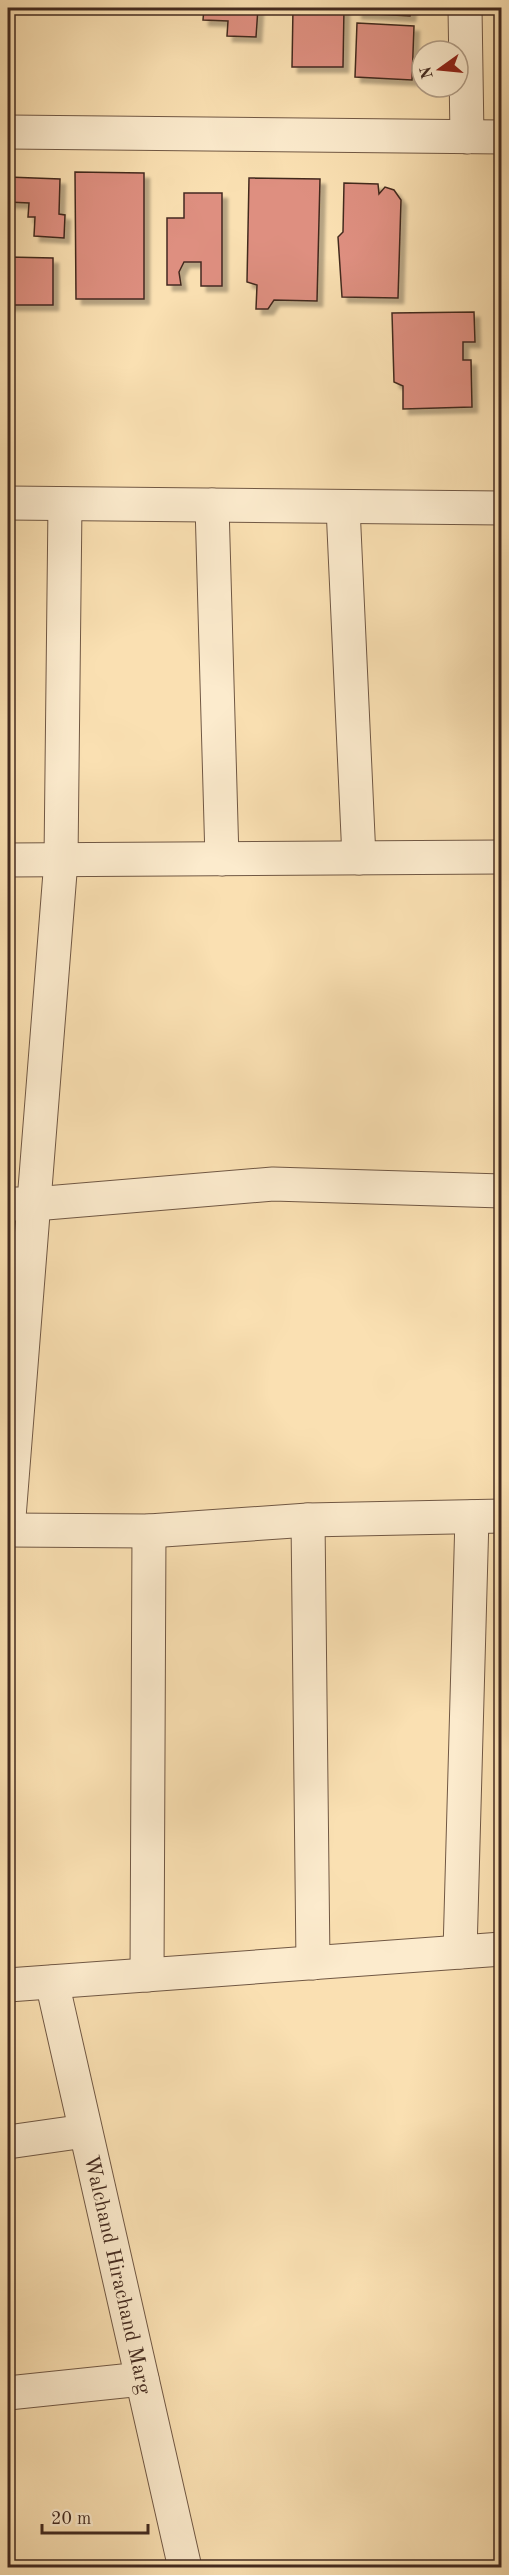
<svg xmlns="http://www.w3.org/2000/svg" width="509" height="2575" font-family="'Old Standard TT',serif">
<defs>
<filter id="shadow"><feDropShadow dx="5.5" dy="5.5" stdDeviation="1.5" flood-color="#0004"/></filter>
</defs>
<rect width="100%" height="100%" fill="#fae0b2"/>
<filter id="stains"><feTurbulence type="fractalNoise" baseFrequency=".00333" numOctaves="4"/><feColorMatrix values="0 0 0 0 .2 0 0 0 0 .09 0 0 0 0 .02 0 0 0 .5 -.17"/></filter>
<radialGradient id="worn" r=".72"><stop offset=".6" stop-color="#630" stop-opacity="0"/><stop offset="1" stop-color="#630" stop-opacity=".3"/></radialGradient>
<!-- building -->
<g fill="#de8f80" stroke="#432a1f" stroke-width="1.5" filter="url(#shadow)">
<path d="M 204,8 L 258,8 L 256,37 L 227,36 L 228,21 L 203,20 Z"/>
<path d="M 293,8 L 344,8 L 343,67 L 292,67 Z"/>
<path d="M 357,8 L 411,8 L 410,16 L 356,13 Z"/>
<path d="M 357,23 L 414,26 L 412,80 L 355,77 Z"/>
<path d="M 75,172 L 144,173 L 144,299 L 76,299 Z"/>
<path d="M 8,177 L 60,179 L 59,214 L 65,215 L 64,238 L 34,236 L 35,217 L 28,217 L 29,203 L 8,202 Z"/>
<path d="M 249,178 L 320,179 L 317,301 L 274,300 L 268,309 L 256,309 L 257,285 L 247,282 Z"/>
<path d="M 344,183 L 378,184 L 379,194 L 385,187 L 394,190 L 401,200 L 398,298 L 342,297 L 338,237 L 343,232 Z"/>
<path d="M 184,193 L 222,193 L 222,286 L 201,286 L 201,262 L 184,262 L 179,272 L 181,285 L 167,285 L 167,218 L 184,218 Z"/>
<path d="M 8,257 L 53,258 L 53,305 L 8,305 Z"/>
<path d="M 474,312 L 475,342 L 463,342 L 463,360 L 471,360 L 472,407 L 403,409 L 403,386 L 394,382 L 392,313 Z"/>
</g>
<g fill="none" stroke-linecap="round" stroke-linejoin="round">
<defs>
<g id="minor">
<path d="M 465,8 L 467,137"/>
<path d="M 8,132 L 502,137"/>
<path d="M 212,505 L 222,859"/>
<path d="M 343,507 L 359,858"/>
<path d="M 8,860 L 502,857"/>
<path d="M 8,1204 L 34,1204 L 273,1184 L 502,1191"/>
<path d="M 308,1520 L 313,1963"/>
<path d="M 8,1530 L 61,860 L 65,504"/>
<path d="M 8,1530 L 149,1531 L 308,1520 L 502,1516"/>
<path d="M 460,1952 L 472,1517"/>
<path d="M 147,1975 L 149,1531"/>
<path d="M 8,2142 L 85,2131"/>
<path d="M 8,2393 L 142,2379"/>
</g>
<g id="tertiary">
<path d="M 8,503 L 502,508"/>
<path id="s1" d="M 52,1982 L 185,2568"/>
<path d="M 8,1985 L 502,1949"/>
</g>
</defs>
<!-- minor casing -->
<use href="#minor" stroke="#715844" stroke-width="35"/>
<!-- tertiary casing -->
<use href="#tertiary" stroke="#715844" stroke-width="35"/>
<!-- minor -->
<use href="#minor" stroke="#fcebcd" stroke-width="33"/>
<!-- tertiary -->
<use href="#tertiary" stroke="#fcebcd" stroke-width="33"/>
</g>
<g text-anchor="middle" stroke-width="4.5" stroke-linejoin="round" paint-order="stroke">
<!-- street labels -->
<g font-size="21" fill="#432a1f" stroke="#fcebcd">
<text dy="7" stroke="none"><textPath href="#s1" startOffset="300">Walchand Hirachand Marg</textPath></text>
</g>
</g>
<!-- margin -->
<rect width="509" height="2575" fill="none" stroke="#fae0b2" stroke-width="30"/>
<rect x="9" y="9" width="491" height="2557" fill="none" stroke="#432a1f" stroke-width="3"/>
<rect x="15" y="15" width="479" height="2545" fill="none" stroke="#432a1f" stroke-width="1.5"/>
<!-- north arrow -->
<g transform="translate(440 69) rotate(255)"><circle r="28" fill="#fcebcd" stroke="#b29e87" stroke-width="1.5"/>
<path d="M0-4.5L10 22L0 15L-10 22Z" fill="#8f2418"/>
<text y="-9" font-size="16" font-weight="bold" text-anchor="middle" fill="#432a1f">N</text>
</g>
<!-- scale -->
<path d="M42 2524v9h106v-9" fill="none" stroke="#432a1f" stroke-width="3"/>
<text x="51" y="2524" font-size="18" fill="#432a1f" stroke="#fcebcd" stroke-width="4.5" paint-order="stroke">20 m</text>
<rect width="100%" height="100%" filter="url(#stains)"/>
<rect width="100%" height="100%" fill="url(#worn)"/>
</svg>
